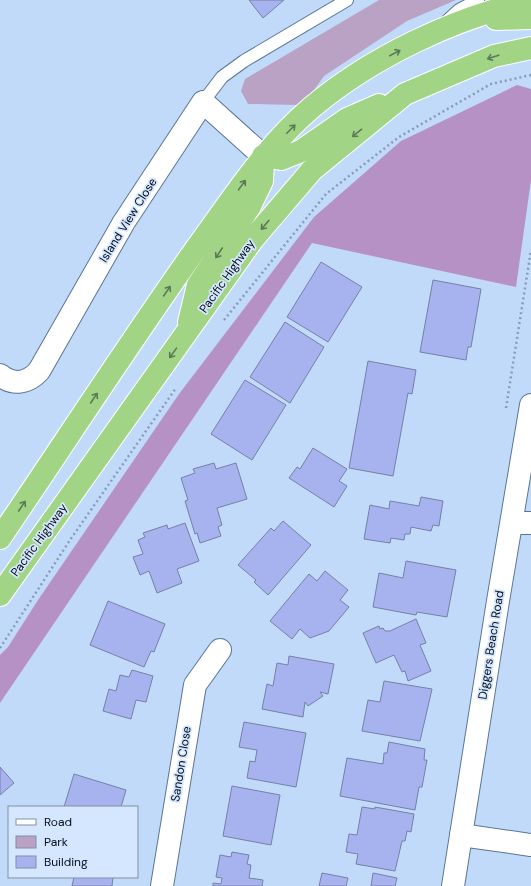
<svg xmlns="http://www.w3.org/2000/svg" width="531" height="886" font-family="'DM Sans',sans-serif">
<rect width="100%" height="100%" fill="#c2daf9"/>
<!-- green -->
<path fill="#b9a2c4" d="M 379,0 L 456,0 L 407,21 L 324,76 L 314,90 L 298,105 L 248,104 L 241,91 L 245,79 Z"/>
<!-- forest -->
<path fill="#b691c6" d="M 517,85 L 531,89 L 531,180 L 516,287 L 312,243 L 0,703 L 0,655 L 8,647 L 38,600 L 179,394 L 314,217 L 401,141 Z"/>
<!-- building -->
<g fill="#a7b3ef" stroke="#767fa7">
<path d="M 249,0 L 284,0 L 263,18 Z"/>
<path d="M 321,262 L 362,287 L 328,342 L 287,317 Z"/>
<path d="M 433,280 L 481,289 L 471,347 L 468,347 L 466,360 L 420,352 Z"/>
<path d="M 285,322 L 324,347 L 290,403 L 250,377 Z"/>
<path d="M 368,361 L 416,370 L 412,394 L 408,393 L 393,476 L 349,468 Z"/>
<path d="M 245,380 L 286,405 L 252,460 L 211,434 Z"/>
<path d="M 313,448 L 347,469 L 339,481 L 347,486 L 334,507 L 289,478 L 297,467 L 300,469 Z"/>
<path d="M 214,463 L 216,469 L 236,463 L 247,499 L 217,508 L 222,525 L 218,527 L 221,536 L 200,543 L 197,533 L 195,534 L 185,501 L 188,500 L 181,478 L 195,473 L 193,469 Z"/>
<path d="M 421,497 L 443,501 L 439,526 L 433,525 L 431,531 L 411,527 L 410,534 L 405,534 L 404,540 L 391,538 L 390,543 L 364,539 L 370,505 L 389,509 L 390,501 L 419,506 Z"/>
<path d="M 283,521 L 311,545 L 268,595 L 254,582 L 256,580 L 238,565 L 271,528 L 274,531 Z"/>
<path d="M 185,523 L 199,561 L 177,569 L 182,583 L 157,593 L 149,571 L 140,575 L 133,557 L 143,554 L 138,540 L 145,537 L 143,533 L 167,525 L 168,529 Z"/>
<path d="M 406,561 L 456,570 L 447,617 L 417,612 L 416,615 L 373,607 L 379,573 L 403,578 Z"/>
<path d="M 325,571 L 348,590 L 340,600 L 349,607 L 329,631 L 310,638 L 300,629 L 292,639 L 270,621 L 309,574 L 317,581 Z"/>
<path d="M 108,601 L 165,624 L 154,652 L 151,651 L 144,667 L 90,645 Z"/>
<path d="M 416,619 L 426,643 L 420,645 L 431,671 L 408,681 L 405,671 L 402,672 L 394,655 L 376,663 L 363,633 L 379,626 L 380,629 L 383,628 L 385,631 L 390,631 Z"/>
<path d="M 289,656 L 334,664 L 328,694 L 320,692 L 323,696 L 308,706 L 305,702 L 303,717 L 262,709 L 267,684 L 273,686 L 277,663 L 288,665 Z"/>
<path d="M 132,670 L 153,676 L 146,702 L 136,700 L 131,719 L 103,711 L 109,689 L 116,691 L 120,675 L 129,677 Z"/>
<path d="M 384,681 L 432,689 L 420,741 L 362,731 L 368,700 L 380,702 Z"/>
<path d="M 244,722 L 306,733 L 296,787 L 247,778 L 250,761 L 255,762 L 257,750 L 239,747 Z"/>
<path d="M 389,742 L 425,749 L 424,760 L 427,760 L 422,787 L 419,787 L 415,810 L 340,796 L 347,758 L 383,764 L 384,753 L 387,753 Z"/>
<path d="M 0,767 L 14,783 L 0,795 Z"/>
<path d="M 74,774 L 126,790 L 121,807 L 64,807 Z"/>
<path d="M 232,786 L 280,795 L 271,845 L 223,836 Z"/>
<path d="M 362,807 L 375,809 L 375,807 L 414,814 L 411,832 L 407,831 L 405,841 L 402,841 L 395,871 L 356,864 L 358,854 L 346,852 L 349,834 L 357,835 Z"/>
<path d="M 232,852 L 249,855 L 247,864 L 251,865 L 249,878 L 263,880 L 262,886 L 213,886 L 213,883 L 221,884 L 222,878 L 216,877 L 220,855 L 231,857 Z"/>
<path d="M 322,873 L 348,878 L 346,886 L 319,886 Z"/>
<path d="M 373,873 L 397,878 L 395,886 L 371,886 Z"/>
<path d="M 74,877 L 113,877 L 112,886 L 72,886 Z"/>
</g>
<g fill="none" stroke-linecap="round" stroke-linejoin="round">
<defs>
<g id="service">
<path d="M 446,22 L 459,10 L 478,0"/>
<path d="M 203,102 L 222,77 L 244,61 L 347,0"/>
</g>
<g id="minor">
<path d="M 0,375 C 13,386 28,383 39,371 L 124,222 L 203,102 L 263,156"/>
<path d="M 512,523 L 531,523"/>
<path d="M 461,835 L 531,845"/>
<path d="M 162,886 L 195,685 L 220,650"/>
</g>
<path id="tertiary" d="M 453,886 L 498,601 L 531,405"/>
<g id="trunk">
<path d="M 496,19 L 531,18"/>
<path d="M 263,156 L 281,159 L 301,151 L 347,119 L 379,105"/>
<path d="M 189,322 L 198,285 L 250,206 L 262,181 L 263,162"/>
<path d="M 0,538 C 65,442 128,345 195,250 C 231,201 264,148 311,108 C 370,58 455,17 531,1"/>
<path d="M 0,595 L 253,239 L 312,170 L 405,94 L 494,56 L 531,48"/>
</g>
</defs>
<!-- service casing -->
<use href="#service" stroke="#5a7598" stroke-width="14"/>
<!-- minor casing -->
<use href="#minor" stroke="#5a7598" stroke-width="24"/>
<!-- tertiary casing -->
<use href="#tertiary" stroke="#5a7598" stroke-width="24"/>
<!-- trunk casing -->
<use href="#trunk" stroke="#fff" stroke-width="24"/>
<!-- path -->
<g stroke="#889cb5" stroke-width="2.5" stroke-dasharray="2 3" stroke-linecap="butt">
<path d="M 224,320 L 326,194 L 399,137 L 491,84 L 531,75"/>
<path d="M 506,408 L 531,250"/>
<path d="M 0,648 L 70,540 L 176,388"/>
</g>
<!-- service -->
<use href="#service" stroke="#fff" stroke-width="12"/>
<!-- minor -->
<use href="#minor" stroke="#fff" stroke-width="22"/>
<!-- tertiary -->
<use href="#tertiary" stroke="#fff" stroke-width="22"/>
<!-- trunk -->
<use href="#trunk" stroke="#a2d486" stroke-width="22"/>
</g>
<!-- one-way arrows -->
<defs><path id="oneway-shaft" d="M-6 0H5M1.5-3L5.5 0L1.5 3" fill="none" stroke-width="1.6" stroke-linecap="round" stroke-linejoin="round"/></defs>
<g stroke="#5b7a55">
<use href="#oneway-shaft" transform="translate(395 53) rotate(-28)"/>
<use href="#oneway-shaft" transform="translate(493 57) rotate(162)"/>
<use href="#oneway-shaft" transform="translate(291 129) rotate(-45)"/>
<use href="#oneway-shaft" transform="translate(357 133) rotate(141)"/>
<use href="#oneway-shaft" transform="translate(242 185) rotate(-54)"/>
<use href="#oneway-shaft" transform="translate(265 225) rotate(130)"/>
<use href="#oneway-shaft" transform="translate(219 253) rotate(123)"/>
<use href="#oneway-shaft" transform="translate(167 291) rotate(-56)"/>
<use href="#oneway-shaft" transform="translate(173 353) rotate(126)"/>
<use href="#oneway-shaft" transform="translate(94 398) rotate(-56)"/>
<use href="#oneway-shaft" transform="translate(22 506) rotate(-56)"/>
</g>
<g text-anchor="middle" stroke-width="3.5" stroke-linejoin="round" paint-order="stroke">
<!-- street labels -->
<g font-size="12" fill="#040c19" stroke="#d5e7fe">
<text transform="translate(128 220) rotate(-58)" y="4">Island View Close</text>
<text transform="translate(227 276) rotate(-55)" y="4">Pacific Highway</text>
<text transform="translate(39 540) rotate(-54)" y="4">Pacific Highway</text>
<text transform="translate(491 645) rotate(-81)" y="4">Diggers Beach Road</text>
<text transform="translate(181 764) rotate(-81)" y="4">Sandon Close</text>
</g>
</g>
<!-- legend -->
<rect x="8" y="806" width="130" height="72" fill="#d5e7fe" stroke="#818fa2"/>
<rect x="16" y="819" width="20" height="6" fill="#ffffff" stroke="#818fa2"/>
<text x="44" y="826" font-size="12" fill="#040c19">Road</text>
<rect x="16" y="836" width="20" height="12" fill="#b9a2c4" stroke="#818fa2"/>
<text x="44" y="846" font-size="12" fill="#040c19">Park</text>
<rect x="16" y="856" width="20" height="12" fill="#a7b3ef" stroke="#818fa2"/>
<text x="44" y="866" font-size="12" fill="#040c19">Building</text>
</svg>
